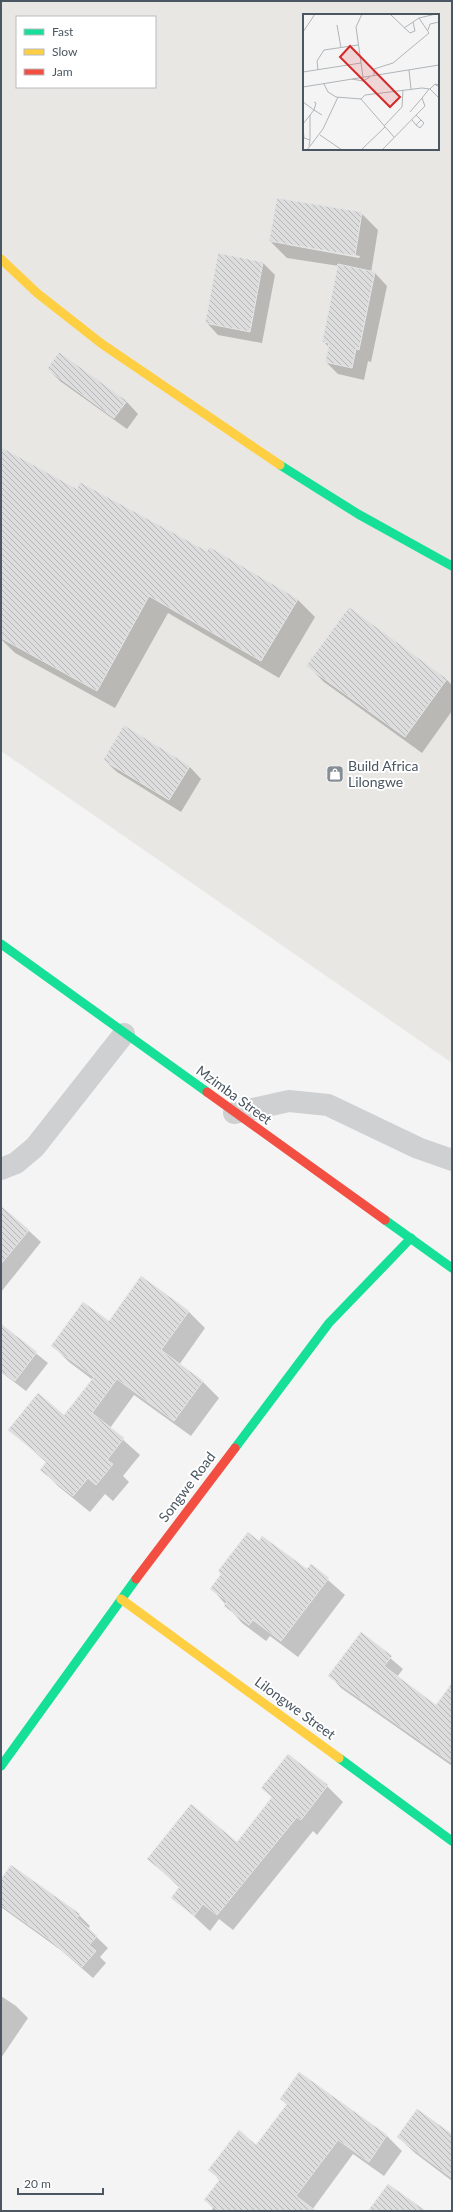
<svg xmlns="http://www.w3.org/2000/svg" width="453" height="2212" font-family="Lato,sans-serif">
<defs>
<pattern id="building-back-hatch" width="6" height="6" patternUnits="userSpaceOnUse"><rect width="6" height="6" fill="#ddddde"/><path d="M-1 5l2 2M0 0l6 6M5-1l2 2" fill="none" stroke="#b5b6b7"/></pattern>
</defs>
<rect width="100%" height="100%" fill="#f4f4f4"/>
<!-- commercial -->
<path fill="#e8e7e3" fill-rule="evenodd" d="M 1,1 L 452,1 L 452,1063 L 1,751 ZM 304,15 L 438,15 L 438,149 L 304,149 ZM 17,17 L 155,17 L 155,87 L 17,87 Z"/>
<!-- shadow -->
<g fill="#0003" fill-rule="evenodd">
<path d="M 361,213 L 378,230 L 371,273 L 375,273 L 387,286 L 371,362 L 368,361 L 364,380 L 338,374 L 326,362 L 329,347 L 323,341 L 339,266 L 287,258 L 270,241 ZM 288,243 L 360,256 L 359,258 L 288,245 Z"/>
<path d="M 219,254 L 263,263 L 275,275 L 262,343 L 218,335 L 206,322 Z"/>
<path d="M 48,369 L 126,401 L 138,414 L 127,429 L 60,381 Z"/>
<path d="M 1,448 L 77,490 L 207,553 L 297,599 L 315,617 L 279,678 L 168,613 L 115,708 L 15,653 L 1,639 Z"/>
<path d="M 308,666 L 447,680 L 452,685 L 452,711 L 422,753 L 324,682 Z"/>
<path d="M 104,760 L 189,766 L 201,779 L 181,812 L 117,772 Z"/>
<path d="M 1,1210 L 28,1230 L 41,1242 L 1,1292 Z"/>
<path d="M 141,1277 L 189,1312 L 205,1328 L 179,1365 L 202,1381 L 219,1398 L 191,1436 L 134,1395 L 110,1428 L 140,1455 L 123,1476 L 129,1482 L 113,1501 L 105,1494 L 90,1512 L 58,1486 L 42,1470 L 47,1463 L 10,1430 L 64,1416 L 93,1380 L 69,1362 L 53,1346 L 109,1322 Z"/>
<path d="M 2,1326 L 48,1363 L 26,1391 L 1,1372 Z"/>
<path d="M 259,1542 L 307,1570 L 311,1565 L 345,1595 L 298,1657 L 270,1636 L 266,1641 L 242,1623 L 212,1589 Z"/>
<path d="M 361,1633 L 403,1669 L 397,1677 L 436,1706 L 452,1690 L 452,1766 L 341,1688 L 330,1676 Z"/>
<path d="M 288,1755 L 327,1786 L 343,1802 L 317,1835 L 313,1831 L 233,1930 L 219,1919 L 210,1931 L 173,1897 L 180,1888 L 149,1859 L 237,1843 L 273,1798 L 263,1788 Z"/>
<path d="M 1,1881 L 79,1915 L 90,1926 L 88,1929 L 108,1948 L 100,1957 L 106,1963 L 93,1978 L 62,1951 L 1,1907 Z"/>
<path d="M 1,1996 L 16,2006 L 28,2018 L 1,2058 Z"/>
<path d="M 299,2073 L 387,2136 L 402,2151 L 384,2176 L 353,2154 L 312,2210 L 313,2211 L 211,2211 L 213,2208 L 205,2200 L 220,2181 L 210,2170 L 256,2146 L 287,2105 L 281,2099 Z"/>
<path d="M 452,2136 L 452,2181 L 415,2153 L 398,2137 Z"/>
</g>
<!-- building -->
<g fill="url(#building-back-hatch)" stroke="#e5e6e7">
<path d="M 277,198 L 362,212 L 355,256 L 269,241 Z"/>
<path d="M 218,253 L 263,262 L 250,332 L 205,323 Z"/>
<path d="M 338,264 L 375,272 L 359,350 L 356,349 L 352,368 L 325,362 L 329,343 L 322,342 Z"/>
<path d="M 59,352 L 127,401 L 114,418 L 47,369 Z"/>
<path d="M 1,447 L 77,489 L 80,482 L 207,551 L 210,547 L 298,599 L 261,661 L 149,596 L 97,691 L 1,638 Z"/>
<path d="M 349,607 L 447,679 L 405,737 L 306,666 Z"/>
<path d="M 124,725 L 190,766 L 169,800 L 103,760 Z"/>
<path d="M 1,1206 L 29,1230 L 1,1264 Z"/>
<path d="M 141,1276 L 189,1311 L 161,1350 L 203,1381 L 174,1421 L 117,1379 L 92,1413 L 124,1438 L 107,1460 L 113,1464 L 96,1485 L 88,1478 L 73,1496 L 40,1470 L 47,1461 L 8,1430 L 38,1393 L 64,1415 L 94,1377 L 51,1346 L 83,1302 L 109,1321 Z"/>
<path d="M 1,1324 L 37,1352 L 15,1381 L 1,1371 Z"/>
<path d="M 248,1532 L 259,1541 L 262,1536 L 307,1569 L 311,1564 L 329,1578 L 281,1641 L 253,1620 L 249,1625 L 224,1606 L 227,1601 L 210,1589 L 221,1574 L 218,1571 Z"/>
<path d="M 361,1632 L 392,1656 L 384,1666 L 436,1705 L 452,1683 L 452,1763 L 328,1676 Z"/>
<path d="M 288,1754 L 328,1785 L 301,1820 L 297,1817 L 217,1915 L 203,1904 L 194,1916 L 171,1898 L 180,1886 L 147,1859 L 191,1804 L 237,1842 L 272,1797 L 261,1788 Z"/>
<path d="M 11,1865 L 80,1914 L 77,1918 L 97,1936 L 89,1945 L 96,1951 L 82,1967 L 50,1940 L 1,1905 L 1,1879 Z"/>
<path d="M 299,2072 L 387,2135 L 369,2162 L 338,2140 L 296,2196 L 316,2211 L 219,2211 L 204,2200 L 220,2179 L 208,2170 L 239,2130 L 256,2145 L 287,2104 L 280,2099 Z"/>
<path d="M 417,2109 L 452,2134 L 452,2178 L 397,2137 Z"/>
<path d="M 388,2184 L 426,2211 L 368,2211 Z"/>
</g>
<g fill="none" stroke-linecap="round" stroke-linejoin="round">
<!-- street -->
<g stroke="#ced0d2" stroke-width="22">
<path d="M 234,1113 L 289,1101 L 328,1105 L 418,1148 L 452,1160"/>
<path d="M 1,1169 L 16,1163 L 35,1147 L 124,1034"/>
</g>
<!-- fast -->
<g stroke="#16e098" stroke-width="9">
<path d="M 280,465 L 358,514 L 452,566"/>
<path d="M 1,944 L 207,1092"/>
<path d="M 385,1220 L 452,1268"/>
<path d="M 235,1448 L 329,1323 L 411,1238"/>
<path d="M 339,1758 L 452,1841"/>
<path d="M 1,1766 L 136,1579"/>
</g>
<!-- slow -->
<g stroke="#ffcf43" stroke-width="9">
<path d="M 1,259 L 37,293 L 102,344 L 280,465"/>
<path d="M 121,1599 L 339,1758"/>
</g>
<!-- jam -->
<g stroke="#f24e42" stroke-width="9">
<path d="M 207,1092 L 385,1220"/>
<path d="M 136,1579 L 235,1448"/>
</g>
</g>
<!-- icons -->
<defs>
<symbol id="shop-square" viewBox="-11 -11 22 22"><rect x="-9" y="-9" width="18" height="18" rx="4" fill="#868d94" stroke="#fff"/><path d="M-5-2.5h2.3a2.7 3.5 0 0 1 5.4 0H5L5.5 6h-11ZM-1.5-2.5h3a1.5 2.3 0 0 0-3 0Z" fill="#fff"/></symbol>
</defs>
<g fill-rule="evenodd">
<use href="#shop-square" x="325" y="764" width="20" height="20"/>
</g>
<g text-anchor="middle" stroke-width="4" stroke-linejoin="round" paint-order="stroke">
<!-- poi labels -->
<g font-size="14" fill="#4a5661" stroke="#fff" text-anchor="start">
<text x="348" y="771">Build Africa<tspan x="348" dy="16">Lilongwe</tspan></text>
</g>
<!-- street labels -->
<g font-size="14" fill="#4a5661" stroke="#fff">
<text transform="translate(234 1095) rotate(36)" y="5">Mzimba Street</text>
<text transform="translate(187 1487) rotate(-53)" y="5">Songwe Road</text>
<text transform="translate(295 1708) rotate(36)" y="5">Lilongwe Street</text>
</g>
</g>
<!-- overview -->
<g transform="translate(303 14)">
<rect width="136" height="136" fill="#f4f4f4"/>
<path fill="none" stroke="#b0b5b9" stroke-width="1" d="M 59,0 L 53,13 L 60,63M 88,1 L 107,19 L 112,17 L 110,8M 34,11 L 38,34M 101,14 L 116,4 L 133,0M 125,16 L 127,10 L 136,8M 0,18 L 12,0M 15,56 L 14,47 L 21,36 L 55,31M 106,56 L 108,75M 0,58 L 58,49M 71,62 L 71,55 L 90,49 L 126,19 L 116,4M 49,65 L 60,67 L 67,63M 21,70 L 25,78 L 33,83 L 58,85 L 91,123M 0,73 L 136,51M 127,75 L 132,70 L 136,71 L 134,72 L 132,70M 58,85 L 62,81 L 119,74 L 127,75 L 136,84M 11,88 L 13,89 L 11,96 L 19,101M 107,98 L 119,84M 109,106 L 113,111 L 118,106M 0,110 L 11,96 L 0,88M 113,111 L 117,114 L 121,109 L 113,101M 81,112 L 99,93 L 100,76M 0,113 L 1,124 L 7,126 L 6,132M 17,121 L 39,136M 7,126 L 7,101M 4,136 L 20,115 L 35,83M 58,136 L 82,113M 79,136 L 122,92 L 119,84 L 126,75"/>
<path fill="#d62828" fill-opacity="0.15" stroke="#d62828" stroke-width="2" d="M 47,32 L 97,83 L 87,93 L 37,43 Z"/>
<rect width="136" height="136" fill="none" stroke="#4a5661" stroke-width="2"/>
</g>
<!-- border -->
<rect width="453" height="2212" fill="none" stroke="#4a5661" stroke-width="4"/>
<!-- legend -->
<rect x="16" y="16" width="140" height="72" fill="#ffffff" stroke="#b7bbc0"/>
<rect x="24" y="29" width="20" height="6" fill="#16e098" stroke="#b7bbc0"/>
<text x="52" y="36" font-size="12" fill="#4a5661">Fast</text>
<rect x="24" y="49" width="20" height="6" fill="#ffcf43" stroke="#b7bbc0"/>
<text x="52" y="56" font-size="12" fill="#4a5661">Slow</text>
<rect x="24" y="69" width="20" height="6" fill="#f24e42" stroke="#b7bbc0"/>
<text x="52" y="76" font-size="12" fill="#4a5661">Jam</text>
<!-- scale -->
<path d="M18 2188v6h85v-6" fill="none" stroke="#4a5661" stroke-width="2"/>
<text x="24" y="2188" font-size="12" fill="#4a5661" stroke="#ffffff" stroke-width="3" paint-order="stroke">20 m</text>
</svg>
